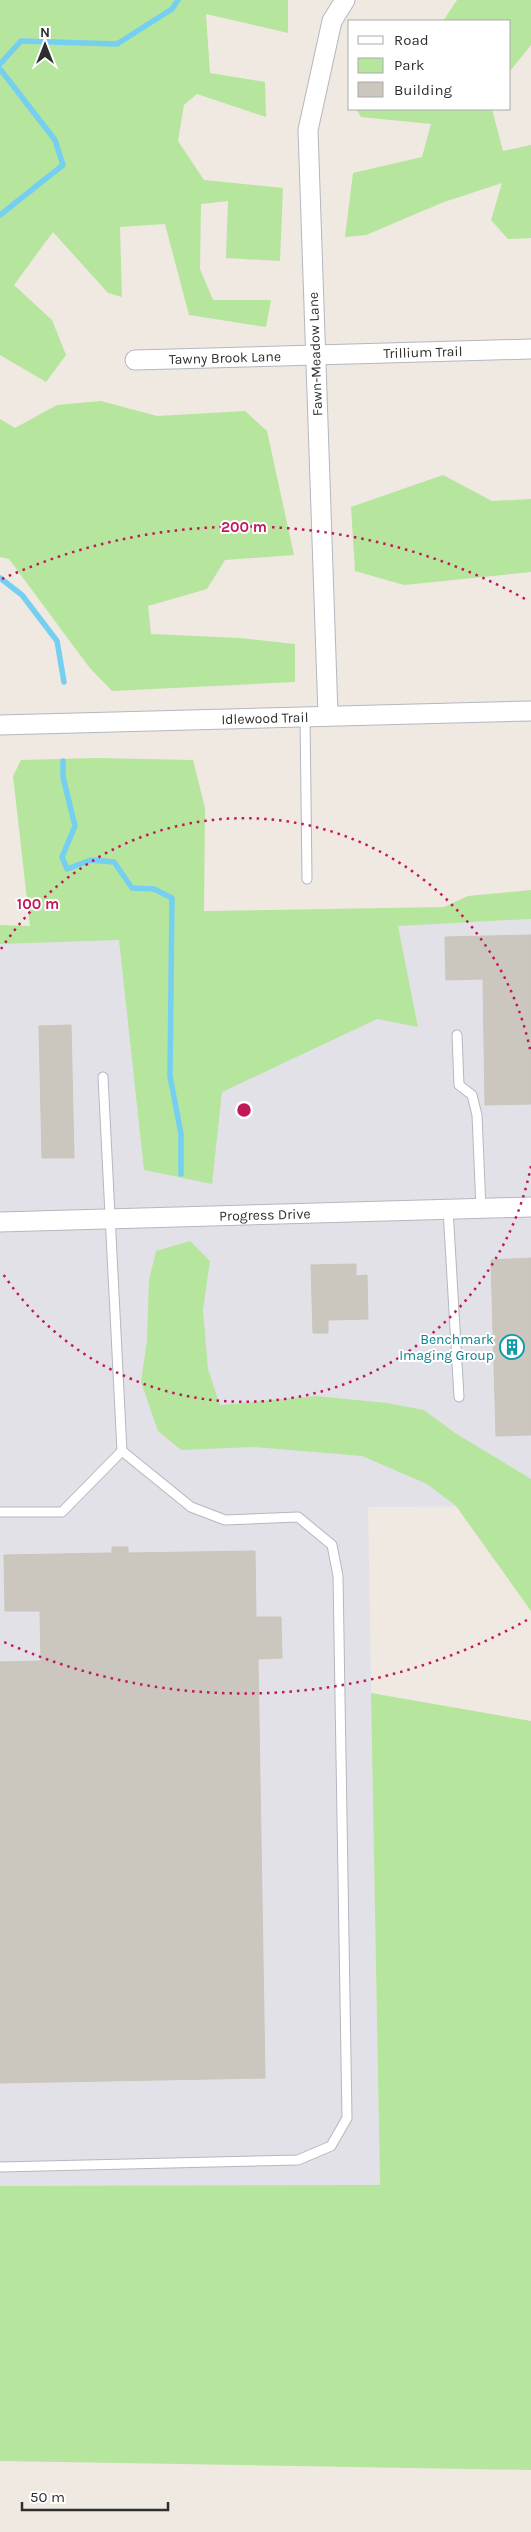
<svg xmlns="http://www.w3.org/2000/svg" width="531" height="2532" font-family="Karla,sans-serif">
<rect width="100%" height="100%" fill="#efe9e1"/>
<!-- industrial -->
<path fill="#e3e1e8" d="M 531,919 L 531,1506 L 368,1507 L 380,2186 L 0,2186 L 0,944 Z"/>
<!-- green -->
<g fill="#b6e59e">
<path d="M 0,0 L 288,0 L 288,33 L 206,14 L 210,73 L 265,82 L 266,117 L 197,94 L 184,105 L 178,141 L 204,180 L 283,188 L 280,261 L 226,258 L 228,201 L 201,204 L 200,269 L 213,300 L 271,300 L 266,327 L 189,315 L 165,224 L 120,227 L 122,297 L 108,293 L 53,232 L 14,285 L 52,320 L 66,355 L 46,382 L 0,355 Z"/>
<path d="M 457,0 L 531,0 L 531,45 L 510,71 L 510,21 L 443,21 Z"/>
<path d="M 356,109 L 492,109 L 503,151 L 531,145 L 531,238 L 508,239 L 491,220 L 502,183 L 444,202 L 366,235 L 345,237 L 353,173 L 422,157 L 431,124 L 361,117 Z"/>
<path d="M 101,401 L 157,416 L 245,411 L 267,431 L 294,555 L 225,560 L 207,589 L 148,606 L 151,634 L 240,638 L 295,644 L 295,682 L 112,691 L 89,667 L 9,559 L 0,557 L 0,419 L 15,428 L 57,405 Z"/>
<path d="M 443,475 L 492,501 L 531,499 L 531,572 L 404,585 L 355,571 L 351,507 Z"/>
<path d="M 96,758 L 193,760 L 205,808 L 204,911 L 444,907 L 468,896 L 531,890 L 531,919 L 398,926 L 418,1027 L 377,1019 L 222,1092 L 212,1184 L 144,1170 L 119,940 L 0,944 L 0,925 L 30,926 L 13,776 L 21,760 Z"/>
<path d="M 190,1241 L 210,1261 L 203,1310 L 208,1369 L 220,1405 L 316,1396 L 387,1403 L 424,1410 L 455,1433 L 531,1479 L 531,1611 L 456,1506 L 427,1484 L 362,1456 L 253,1447 L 181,1450 L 158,1431 L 141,1382 L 147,1340 L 149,1280 L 156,1251 Z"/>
<path d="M 371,1693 L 531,1721 L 531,2470 L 0,2461 L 0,2186 L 380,2185 Z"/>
</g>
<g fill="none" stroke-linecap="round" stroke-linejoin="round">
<!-- stream -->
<g stroke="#75cff0" stroke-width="5.5">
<path d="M 0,64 L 21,41 L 117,44 L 172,9 L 178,0"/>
<path d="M 0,69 L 55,140 L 63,165 L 0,215"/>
<path d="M 0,578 L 22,595 L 57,641 L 64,682"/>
<path d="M 63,761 L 63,777 L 75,826 L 62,857 L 67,869 L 91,860 L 114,862 L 132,888 L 154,889 L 172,898 L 170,1076 L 181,1134 L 181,1174"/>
</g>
</g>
<!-- building -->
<g fill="#cbc7bf" stroke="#cbc5ba">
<path d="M 531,935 L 531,1104 L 485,1105 L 483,979 L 446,980 L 445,937 Z"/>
<path d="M 71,1025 L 74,1158 L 42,1158 L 39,1026 Z"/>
<path d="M 531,1258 L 531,1435 L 496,1436 L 491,1260 Z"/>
<path d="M 356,1264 L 356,1276 L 367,1275 L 368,1319 L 328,1320 L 328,1333 L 313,1333 L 311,1265 Z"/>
<path d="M 112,1547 L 128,1547 L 128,1553 L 255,1551 L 256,1617 L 281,1617 L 282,1658 L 258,1659 L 265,2078 L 0,2083 L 0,1662 L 41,1661 L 40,1611 L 5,1611 L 4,1555 L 112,1553 Z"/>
</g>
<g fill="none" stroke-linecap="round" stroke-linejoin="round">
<defs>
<g id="service">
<path d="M 305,716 L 307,879"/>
<path d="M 457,1035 L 459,1085 L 472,1095 L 477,1115 L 481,1209"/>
<path d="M 448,1209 L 459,1397"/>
<path d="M 0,1512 L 62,1512 L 122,1451"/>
<path d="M 0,2167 L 298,2160 L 331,2146 L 347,2118 L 338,1576 L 332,1545 L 298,1517 L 225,1520 L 191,1507 L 122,1451 L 103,1077"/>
</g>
<g id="minor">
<path id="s1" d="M 135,360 L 531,349"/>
<path d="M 328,715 L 308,130 L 332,21 L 345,0"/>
<path id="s2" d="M 0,725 L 531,711"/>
<path id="s3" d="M 0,1222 L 531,1207"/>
</g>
</defs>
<!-- service casing -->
<use href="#service" stroke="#b4b7c1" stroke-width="11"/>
<!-- minor casing -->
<use href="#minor" stroke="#b4b7c1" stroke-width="21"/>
<!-- service -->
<use href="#service" stroke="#fff" stroke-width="9"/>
<!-- minor -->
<use href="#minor" stroke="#fff" stroke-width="19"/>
</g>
<!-- distance rings -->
<g fill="none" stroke="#c2185b" stroke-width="2.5" stroke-dasharray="2.5 5">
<path d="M531 1166A292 292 0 0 1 1 1271M1 949A292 292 0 0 1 531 1054"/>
<path d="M527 1620A583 583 0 0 1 2 1641M2 579A583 583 0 0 1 527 600"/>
</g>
<!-- icons -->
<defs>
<symbol id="building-ring" viewBox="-11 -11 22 22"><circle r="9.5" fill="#fff" stroke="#0f9aa8" stroke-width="1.5"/><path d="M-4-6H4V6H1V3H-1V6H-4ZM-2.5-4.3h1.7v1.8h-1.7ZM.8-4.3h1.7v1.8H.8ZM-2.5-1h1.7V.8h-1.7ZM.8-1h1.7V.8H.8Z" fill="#0f9aa8"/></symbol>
</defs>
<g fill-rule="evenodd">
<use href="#building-ring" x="498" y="1333" width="28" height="28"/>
</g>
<g text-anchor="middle" stroke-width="4" stroke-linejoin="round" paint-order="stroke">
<!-- street labels -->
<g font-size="14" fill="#2e2e2e" stroke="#fff">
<text dy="5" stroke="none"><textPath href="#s1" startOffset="288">Trillium Trail</textPath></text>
<text transform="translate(315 354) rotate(-92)" y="5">Fawn-Meadow Lane</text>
<text dy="5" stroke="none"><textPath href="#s1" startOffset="90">Tawny Brook Lane</textPath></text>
<text dy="5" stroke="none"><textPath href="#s2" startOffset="265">Idlewood Trail</textPath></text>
<text dy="5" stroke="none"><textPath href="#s3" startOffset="265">Progress Drive</textPath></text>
</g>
<!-- culture labels -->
<g font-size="14" fill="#0d838f" stroke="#fff" text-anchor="end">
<text x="494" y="1344">Benchmark<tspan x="494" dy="16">Imaging Group</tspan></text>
</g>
</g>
<circle cx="244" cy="1110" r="8" fill="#c2185b" stroke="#fff" stroke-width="2.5"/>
<g font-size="15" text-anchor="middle" font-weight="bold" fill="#c2185b" stroke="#fff" stroke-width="4" stroke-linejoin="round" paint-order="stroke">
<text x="244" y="532">200 m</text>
<text x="38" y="909">100 m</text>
</g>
<!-- legend -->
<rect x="348" y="20" width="162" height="90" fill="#ffffff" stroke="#ababab"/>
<rect x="358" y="36" width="25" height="8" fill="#ffffff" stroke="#ababab"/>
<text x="394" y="45" font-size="15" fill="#2e2e2e">Road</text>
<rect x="358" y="58" width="25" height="15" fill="#b6e59e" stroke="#ababab"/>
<text x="394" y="70" font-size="15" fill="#2e2e2e">Park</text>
<rect x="358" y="82" width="25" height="15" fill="#cbc7bf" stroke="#ababab"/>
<text x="394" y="95" font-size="15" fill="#2e2e2e">Building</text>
<!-- north arrow -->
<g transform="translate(45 45)" stroke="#ffffff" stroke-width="4" paint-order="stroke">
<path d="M0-4L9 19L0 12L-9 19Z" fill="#2e2e2e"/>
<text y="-8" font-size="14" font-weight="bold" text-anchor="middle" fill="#2e2e2e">N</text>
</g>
<!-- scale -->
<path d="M22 2502v8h146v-8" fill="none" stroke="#2e2e2e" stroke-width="2.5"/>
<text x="30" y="2502" font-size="15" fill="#2e2e2e" stroke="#ffffff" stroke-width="4" paint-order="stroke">50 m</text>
</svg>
